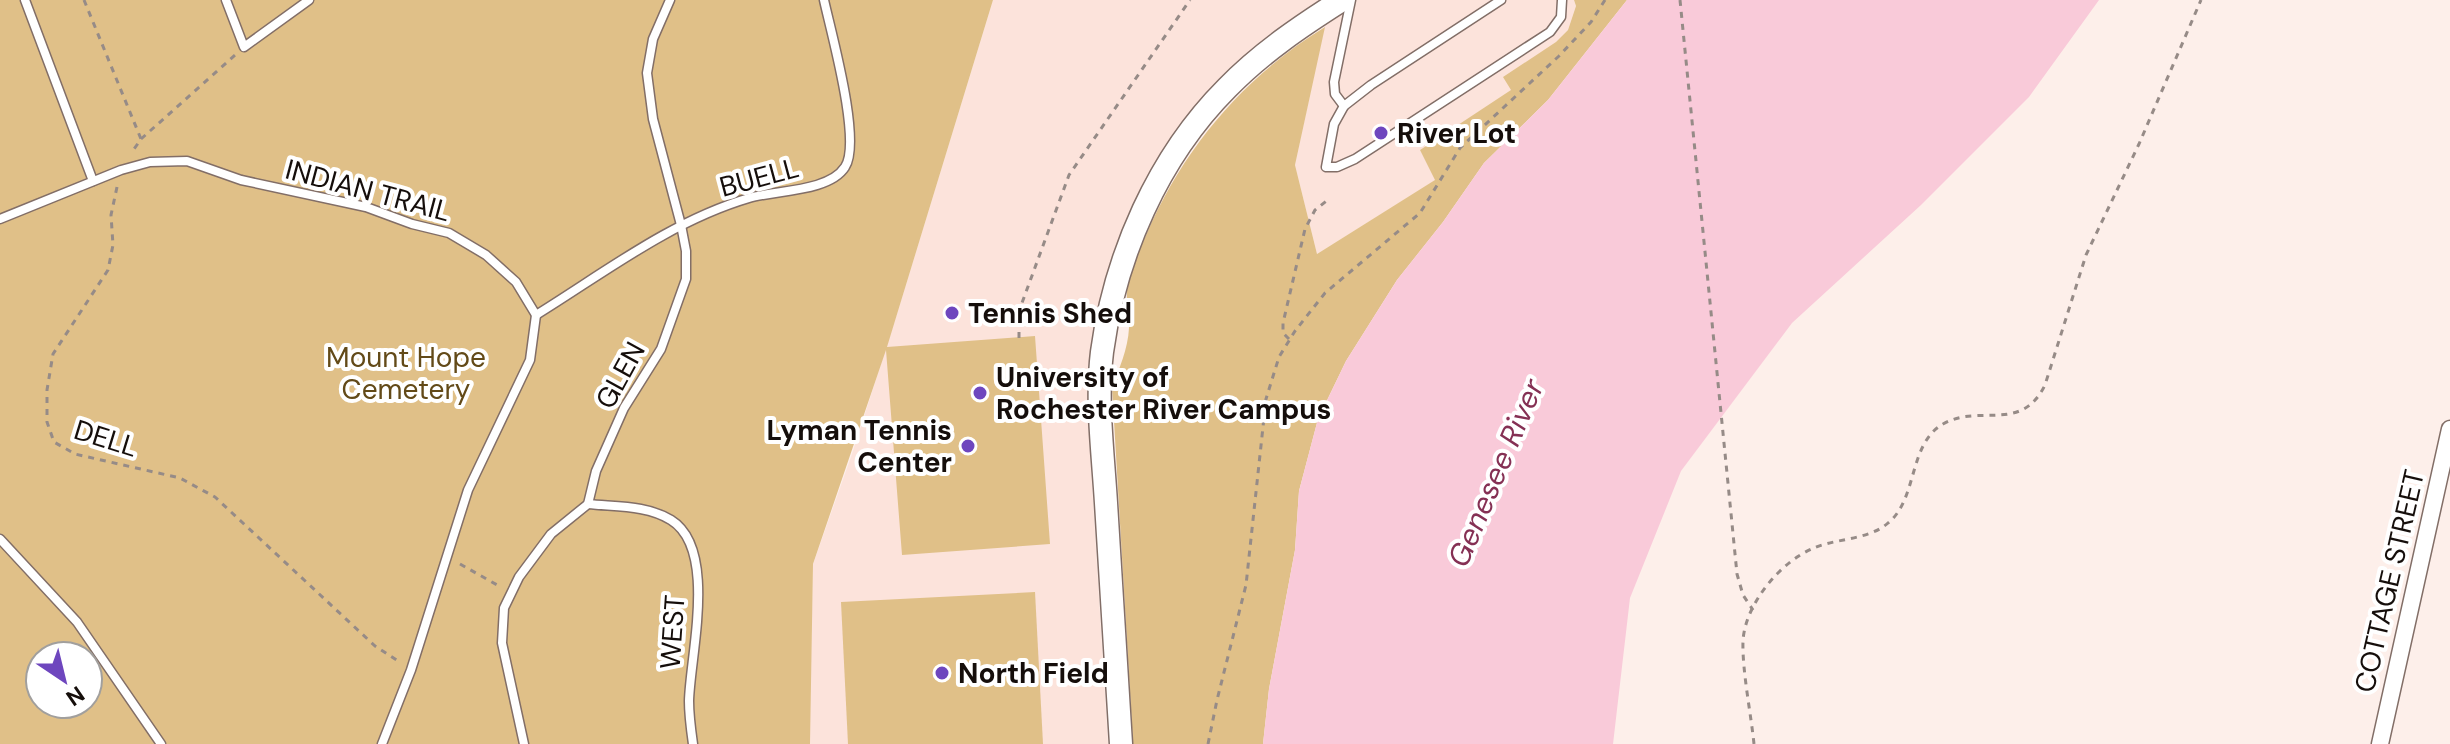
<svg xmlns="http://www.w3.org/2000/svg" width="2450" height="744" font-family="'DM Sans',sans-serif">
<rect width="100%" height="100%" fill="#fdefea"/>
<!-- built -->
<g fill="#fce3db">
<path d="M 993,0 L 1319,0 L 1254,47 L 1217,81 L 1185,118 L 1157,161 L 1130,210 L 1110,263 L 1096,316 L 1088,367 L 1088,420 L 1108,744 L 809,744 L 813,564 L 852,454 L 897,314 Z"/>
<path d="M 1330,0 L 1574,0 L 1576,6 L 1568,30 L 1512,90 L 1420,150 L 1436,180 L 1317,254 L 1295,165 Z"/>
</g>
<!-- green -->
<g fill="#e0c088" fill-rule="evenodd">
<path d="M 0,0 L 993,0 L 887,347 L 1035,336 L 1050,544 L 902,555 L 886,350 L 813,564 L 810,744 L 0,744 ZM 40,656 L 88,656 L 88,704 L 40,704 Z"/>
<path d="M 1574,0 L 1627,0 L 1548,100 L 1484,163 L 1443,222 L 1397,280 L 1346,361 L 1318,419 L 1299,491 L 1295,550 L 1269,689 L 1263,744 L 1133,744 L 1112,387 C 1119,369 1128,349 1129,328 C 1129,316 1126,303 1127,291 C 1129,272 1139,251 1147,233 C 1184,147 1245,76 1325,27 L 1295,165 L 1317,254 L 1435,180 L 1420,150 L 1511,90 L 1503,77 L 1556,42 L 1568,30 L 1576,6 Z"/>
<path d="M 1035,592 L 1043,744 L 848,744 L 841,602 Z"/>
</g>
<!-- water -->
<path fill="#f9cad9" d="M 1627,0 L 2099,0 L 2029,97 L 1921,205 L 1792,323 L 1681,471 L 1630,598 L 1613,744 L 1263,744 L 1269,689 L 1295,550 L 1299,491 L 1318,419 L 1346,361 L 1397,280 L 1443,222 L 1484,163 L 1548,100 Z"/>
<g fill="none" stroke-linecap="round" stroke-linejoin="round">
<defs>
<g id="lane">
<path d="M 25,0 L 93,181"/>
<path d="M 226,0 L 244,47 L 309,0"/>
<path d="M 1501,0 L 1371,85 L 1344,106 L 1334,124 L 1326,167 L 1337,167 L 1355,159 L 1550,32 L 1561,17 L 1562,0"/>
<path d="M 1344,106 L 1335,94 L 1334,82 L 1351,0"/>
<path d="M 0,219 L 121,170 L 150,162 L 187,161 L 241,180 L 366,207 L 412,224 L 449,233 L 486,255 L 516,282 L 536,315 L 530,360 L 468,490 L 411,670 L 382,744"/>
<path d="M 536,315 C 604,273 671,221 749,198 C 775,190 829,192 845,167 C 862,142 831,32 824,0"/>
<path d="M 588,504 C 616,507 647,505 671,520 C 718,549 690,656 689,701 C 689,715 691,730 693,744"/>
<path d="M 0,539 L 77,622 L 161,744"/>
<path d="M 524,744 L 502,643 L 504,608 L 519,577 L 551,534 L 588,504 L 596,471 L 624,408 L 661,349 L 686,279 L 686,251 L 681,225 L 653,119 L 647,73 L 653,39 L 670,0"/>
</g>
<path id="street" d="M 2380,744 L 2450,429"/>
<path id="secondary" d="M 1121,744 C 1116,664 1111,583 1106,503 C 1103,453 1096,401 1102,352 C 1115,256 1158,157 1227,88 C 1261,53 1301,26 1342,0"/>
</defs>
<!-- lane casing -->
<use href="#lane" stroke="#826e67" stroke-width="11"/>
<!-- street casing -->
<use href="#street" stroke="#826e67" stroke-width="19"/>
<!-- secondary casing -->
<use href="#secondary" stroke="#826e67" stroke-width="25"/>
<!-- path -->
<g stroke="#968b87" stroke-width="3" stroke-dasharray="6 6" stroke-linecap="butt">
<path d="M 84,0 L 141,139 L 132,152"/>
<path d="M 1680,0 L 1737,574 L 1743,595 L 1753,610"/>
<path d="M 141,139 L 235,55"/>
<path d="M 117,187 L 111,215 L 113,245 L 108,270 L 53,354 L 47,390 L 47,422 L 54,442 L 75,454 L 180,478 L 215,497 L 375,646 L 398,661"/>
<path d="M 1019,338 L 1019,311 L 1069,175 L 1190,0"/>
<path d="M 1289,339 L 1283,333 L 1283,323 L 1305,229 L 1315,210 L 1329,199"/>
<path d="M 460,564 L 499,586"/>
<path d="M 1208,744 L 1217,700 L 1246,585 L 1266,399 L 1279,357 L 1295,331 L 1325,293 L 1420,213 L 1460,148 L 1559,56 L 1591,22 L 1605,0"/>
<path d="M 1754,744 C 1751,714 1742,670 1743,641 C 1745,604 1781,561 1814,548 C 1837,538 1869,540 1888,523 C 1918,499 1908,444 1943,424 C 1980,403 2021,434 2045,385 L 2086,255 L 2139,144 L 2201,0"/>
</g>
<!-- lane -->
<use href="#lane" stroke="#fff" stroke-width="8"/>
<!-- street -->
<use href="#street" stroke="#fff" stroke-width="16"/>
<!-- secondary -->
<use href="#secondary" stroke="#fff" stroke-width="22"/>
</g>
<!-- markers -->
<g fill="#6e46be" stroke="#fff" stroke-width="3">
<circle cx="1381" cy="133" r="8"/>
<circle cx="952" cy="313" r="8"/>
<circle cx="980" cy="393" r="8"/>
<circle cx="968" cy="446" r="8"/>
<circle cx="942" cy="673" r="8"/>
</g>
<g text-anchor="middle" stroke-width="8" stroke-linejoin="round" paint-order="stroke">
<!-- poi labels -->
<g font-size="28" font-weight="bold" fill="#150e0b" stroke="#fff" text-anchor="start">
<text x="1397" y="143">River Lot</text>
<text x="968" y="323">Tennis Shed</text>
<text x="996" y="387">University of<tspan x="996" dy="32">Rochester River Campus</tspan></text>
<text x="952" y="440" text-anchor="end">Lyman Tennis<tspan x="952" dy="32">Center</tspan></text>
<text x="958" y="683">North Field</text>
</g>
<!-- street labels -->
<g font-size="28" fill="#150e0b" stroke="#fff">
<text transform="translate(759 177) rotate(-15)" y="10">BUELL</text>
<text transform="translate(368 190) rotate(15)" y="10">INDIAN TRAIL</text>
<text transform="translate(620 375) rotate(-61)" y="10">GLEN</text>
<text transform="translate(106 438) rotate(17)" y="10">DELL</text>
<text transform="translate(2389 581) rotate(-77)" y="10">COTTAGE STREET</text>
<text transform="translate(672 632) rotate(-86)" y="10">WEST</text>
</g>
<!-- park labels -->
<g font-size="28" fill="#634a18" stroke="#fff">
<text x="406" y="367">Mount Hope<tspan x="406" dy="32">Cemetery</tspan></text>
</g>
<!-- water labels -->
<g font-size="30" font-style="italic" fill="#853054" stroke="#fff">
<text transform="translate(1496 473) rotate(-67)" y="10">Genesee River</text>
</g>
</g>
<!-- north arrow -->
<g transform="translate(64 680) rotate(145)"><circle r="38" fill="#ffffff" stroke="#a19f9d" stroke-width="2"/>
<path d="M0-6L14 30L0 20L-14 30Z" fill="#6e46be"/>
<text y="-12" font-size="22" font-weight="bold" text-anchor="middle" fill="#150e0b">N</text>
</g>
</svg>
